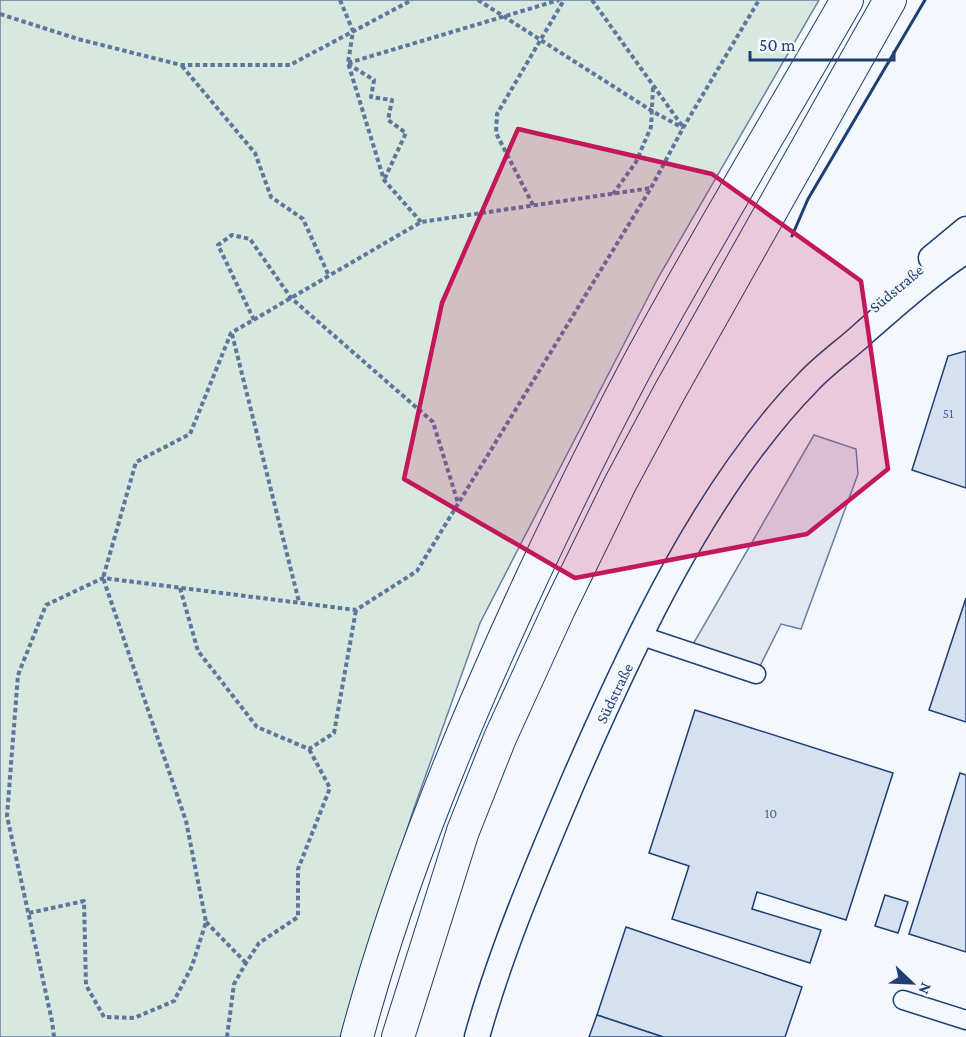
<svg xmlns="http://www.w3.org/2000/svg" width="966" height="1037" font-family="'Crimson Pro',serif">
<rect width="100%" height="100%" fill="#f4f7fb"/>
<!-- green -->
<path fill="#d7e8df" stroke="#687fa3" stroke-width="1.5" d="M 0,0 L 819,0 L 658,278 L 480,623 L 413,811 L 340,1037 L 0,1037 Z"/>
<!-- parking -->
<path fill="#e3e8f0" stroke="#687fa3" stroke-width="1.5" d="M 814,435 L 856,449 L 858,474 L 801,629 L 781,624 L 756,674 L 689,651 Z"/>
<!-- building -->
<g fill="#d5e0f0" stroke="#1d3f73" stroke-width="1.5">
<path d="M 966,351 L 966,488 L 912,470 L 948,356 Z"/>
<path d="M 966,598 L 966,722 L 929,710 Z"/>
<path d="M 695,710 L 893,773 L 846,920 L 757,892 L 752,909 L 821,930 L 810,963 L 672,919 L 689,866 L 649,853 Z"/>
<path d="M 960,773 L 966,775 L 966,952 L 909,934 Z"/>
<path d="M 885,895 L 908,902 L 898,933 L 875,926 Z"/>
<path d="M 626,927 L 802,987 L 785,1037 L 663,1037 L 597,1015 Z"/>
<path d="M 597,1015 L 663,1037 L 589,1037 Z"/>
</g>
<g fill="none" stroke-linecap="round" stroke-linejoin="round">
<defs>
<g id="street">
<path d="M 642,636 L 756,674"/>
<path d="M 903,1000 L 966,1020"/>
</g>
<g id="secondary">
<path d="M 931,258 L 966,229"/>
<path d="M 477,1037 C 500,953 538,864 572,784 C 631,648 705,487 809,381 C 826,363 848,348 866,331 C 896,305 933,272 966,251"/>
</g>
<g id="highway">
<path d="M 357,1037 C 400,877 464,723 534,573 C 567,503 601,434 637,366 C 704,242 777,122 847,0"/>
<path d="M 398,1037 L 463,831 L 500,738 L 559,609 L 620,484 L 670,391 L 890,0"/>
</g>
</defs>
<!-- street casing -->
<use href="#street" stroke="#1d3f73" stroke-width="21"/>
<!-- secondary casing -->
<use href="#secondary" stroke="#1d3f73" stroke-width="27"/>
<!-- highway casing -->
<use href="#highway" stroke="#1d3f73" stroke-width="34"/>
<!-- path -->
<g stroke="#5e769c" stroke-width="4" stroke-dasharray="4.5 3" stroke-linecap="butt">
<path d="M 340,0 L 353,31 L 348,63 L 384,180 L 421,222"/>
<path d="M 478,0 L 652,111 L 683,128"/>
<path d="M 592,0 L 683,127"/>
<path d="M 0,14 L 78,39 L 181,65 L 290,65 L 412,0"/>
<path d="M 348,63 L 559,0"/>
<path d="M 348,64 L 374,80 L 371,97 L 392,100 L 388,120 L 406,133 L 384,180"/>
<path d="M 182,66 L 255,153 L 271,197 L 303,219 L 329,276"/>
<path d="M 613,194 L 636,162 L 651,127 L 653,87"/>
<path d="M 533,205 L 496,133 L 497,114 L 564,0"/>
<path d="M 254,320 L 218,245 L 232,235 L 250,239 L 291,298 L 433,422 L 458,503"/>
<path d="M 232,334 L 299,602"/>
<path d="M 180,588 L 198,651 L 257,727 L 309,749 L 334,733 L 356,610"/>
<path d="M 29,913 L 84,901 L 86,985 L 104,1017 L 134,1018 L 174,1001 L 192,966 L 206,922 L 186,821 L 103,578 L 136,462 L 190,434 L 231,333 L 421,222 L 651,188"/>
<path d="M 206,922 L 246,963"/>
<path d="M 54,1037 L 52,1021 L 7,816 L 18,675 L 46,605 L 103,578 L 356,610 L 417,571 L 651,188 L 683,128 L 759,0"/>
<path d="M 227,1037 L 234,984 L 246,963 L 259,943 L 298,917 L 298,869 L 330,788 L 309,749"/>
</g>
<!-- street -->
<use href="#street" stroke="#f4f7fb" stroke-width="18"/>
<!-- secondary -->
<use href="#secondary" stroke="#f4f7fb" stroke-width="24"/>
<!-- highway -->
<use href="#highway" stroke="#f4f7fb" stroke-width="32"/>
<!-- wall -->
<path stroke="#1d3f73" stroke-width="3" d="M 792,236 L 808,199 L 925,0"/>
</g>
<!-- marked area -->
<path fill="#c2185b" fill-opacity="0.2" stroke="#c2185b" stroke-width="4.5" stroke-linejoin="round" d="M 518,129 L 712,174 L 861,281 L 888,469 L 807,534 L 575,578 L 404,479 L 442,303 Z"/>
<g text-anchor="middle" stroke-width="4.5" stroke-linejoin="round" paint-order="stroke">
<!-- number labels -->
<g font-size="14" fill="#4b6792">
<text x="948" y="418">51</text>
<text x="771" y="818">10</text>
</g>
<!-- street labels -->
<g font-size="16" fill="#1d3f73" stroke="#f4f7fb">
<text transform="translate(896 288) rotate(-40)" y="6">Südstraße</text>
<text transform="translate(614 693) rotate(-64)" y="6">Südstraße</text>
</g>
</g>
<!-- north arrow -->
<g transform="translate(912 983) rotate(113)" stroke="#f4f7fb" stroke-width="4.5" paint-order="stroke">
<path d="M0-4.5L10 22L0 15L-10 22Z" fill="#1d3f73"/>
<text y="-9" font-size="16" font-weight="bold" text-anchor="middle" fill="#1d3f73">N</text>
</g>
<!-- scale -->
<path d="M750 51v9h144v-9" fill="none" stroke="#1d3f73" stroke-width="3"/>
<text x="759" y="51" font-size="18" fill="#1d3f73" stroke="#f4f7fb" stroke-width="4.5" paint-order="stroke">50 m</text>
</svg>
